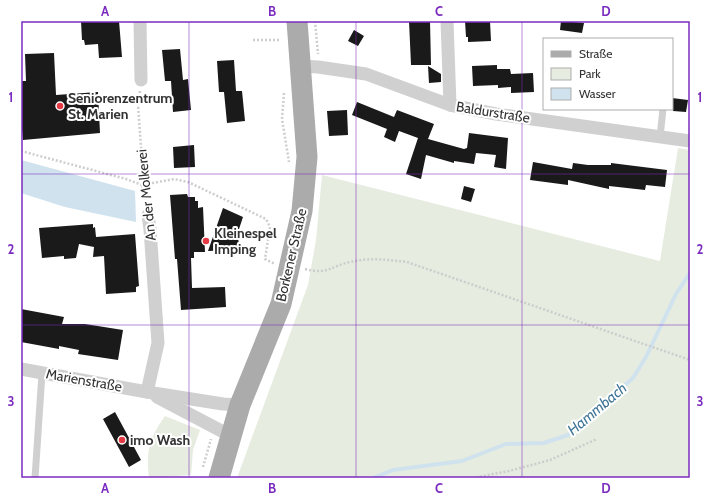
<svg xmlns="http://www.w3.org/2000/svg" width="711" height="499" font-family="Cabin,sans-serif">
<rect width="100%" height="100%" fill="#fff"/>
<!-- green -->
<g fill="#e6ecdf">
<path d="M 678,148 L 690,150 L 690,478 L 237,478 L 308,285 L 316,240 L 322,175 L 660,261 Z"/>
<path d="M 165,416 L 200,430 L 193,450 L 191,475 L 149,478 C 146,450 149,439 165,416 Z"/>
</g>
<!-- water -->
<path fill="#cfe2ee" d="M 21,160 L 135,191 L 136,222 L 65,207 L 21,193 Z"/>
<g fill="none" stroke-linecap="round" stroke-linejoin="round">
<!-- stream -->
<path stroke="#cfe2ee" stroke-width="4" d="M 373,478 L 393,470 L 462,461 L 506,444 L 544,443 L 568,435 L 633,378 L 646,357 L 676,294 L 690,273"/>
</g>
<!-- building -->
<g fill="#1a1a1a">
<path d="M 81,21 L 119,21 L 122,57 L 99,58 L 98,44 L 85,45 L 84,40 L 82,40 Z"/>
<path d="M 409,21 L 430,21 L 431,65 L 411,65 Z"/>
<path d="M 465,21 L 490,21 L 491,41 L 468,42 L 468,37 L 466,37 Z"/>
<path d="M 561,21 L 584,23 L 582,33 L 560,30 Z"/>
<path d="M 354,30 L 364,36 L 358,46 L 348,41 Z"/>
<path d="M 180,49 L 183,80 L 188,79 L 191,110 L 173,112 L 171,81 L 165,81 L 162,50 Z"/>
<path d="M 54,53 L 56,95 L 98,92 L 100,133 L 23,140 L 21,118 L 21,81 L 26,81 L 25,54 Z"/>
<path d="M 234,60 L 236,91 L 242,91 L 245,121 L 227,123 L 224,92 L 219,92 L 217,61 Z"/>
<path d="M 497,65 L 497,69 L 510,69 L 511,74 L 533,73 L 534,92 L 511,93 L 511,87 L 498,88 L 498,85 L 473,86 L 472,66 Z"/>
<path d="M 428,66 L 441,74 L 441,82 L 429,83 Z"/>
<path d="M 672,98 L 688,100 L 686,112 L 673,111 Z"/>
<path d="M 357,102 L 394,117 L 397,110 L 434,124 L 428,139 L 464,149 L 467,148 L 469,133 L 508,138 L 506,169 L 494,167 L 496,155 L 476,153 L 474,164 L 454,161 L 454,163 L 426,155 L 421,179 L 406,174 L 418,138 L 399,131 L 395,142 L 384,137 L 387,129 L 352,115 Z"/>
<path d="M 347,110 L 348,135 L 329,136 L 327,111 Z"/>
<path d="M 194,145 L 195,167 L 174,168 L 173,147 Z"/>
<path d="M 533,162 L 572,169 L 573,163 L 588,165 L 611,165 L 611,163 L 667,170 L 665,187 L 646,185 L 645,190 L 609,186 L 609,189 L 568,180 L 568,185 L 530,180 Z"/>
<path d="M 464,186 L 475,189 L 471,202 L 461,199 Z"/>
<path d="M 187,194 L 188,197 L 195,197 L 195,201 L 198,201 L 198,208 L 203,207 L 205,252 L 194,252 L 194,258 L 191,258 L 192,288 L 225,287 L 226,307 L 181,310 L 177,259 L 175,259 L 170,195 Z"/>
<path d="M 223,208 L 243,217 L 238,232 L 239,250 L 208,251 Z"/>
<path d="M 93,224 L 93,228 L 95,227 L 96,237 L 135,234 L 139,286 L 136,287 L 136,292 L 106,294 L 104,256 L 93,257 L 94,247 L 79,244 L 76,258 L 64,259 L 64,256 L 42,258 L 39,228 Z"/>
<path d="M 21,309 L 64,317 L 62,324 L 85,324 L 123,330 L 118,360 L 78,354 L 79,350 L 59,346 L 59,349 L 21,342 Z"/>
<path d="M 115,412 L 141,460 L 129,467 L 103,419 Z"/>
</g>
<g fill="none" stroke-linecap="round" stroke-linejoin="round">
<!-- path -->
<g stroke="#cdcdcd" stroke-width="2.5" stroke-dasharray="2 2" stroke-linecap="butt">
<path d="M 315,21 L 318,54"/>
<path d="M 253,40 L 281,40"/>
<path d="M 140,91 L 138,105 L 141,147 L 146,171 L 142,185 L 146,204"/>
<path d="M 284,93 L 282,119 L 289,162"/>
<path d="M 21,151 L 126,179 L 142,185 L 174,179 L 188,182 L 266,219 L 270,227 L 265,259 L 275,264"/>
<path d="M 305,269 C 328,275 331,266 350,262 C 369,257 388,260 407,262 L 690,360"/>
<path d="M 203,467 L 211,439"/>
<path d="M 472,478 L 509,471 L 550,460 L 597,439"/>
</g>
<!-- service -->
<g stroke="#d0d0d0" stroke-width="7">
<path d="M 660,137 L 663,109"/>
<path d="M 35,478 L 42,373"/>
</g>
<!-- minor -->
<g stroke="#d0d0d0" stroke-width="13">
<path d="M 140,21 L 141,80"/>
<path d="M 447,21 L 450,105"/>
<path d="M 300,66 L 318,67 L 366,74 L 450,105 L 496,114 L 690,141"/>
<path d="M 21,369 L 147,392 L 223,404 L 240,405"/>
<path d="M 147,392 L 158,343 L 150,229 L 148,215"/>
<path d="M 157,397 L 231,436"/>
</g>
<!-- primary -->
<path stroke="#ababab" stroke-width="21" d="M 219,478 L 240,405 L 281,304 L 302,211 L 307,157 L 297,21"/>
</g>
<!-- grid -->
<path fill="none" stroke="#7b2cbf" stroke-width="1" stroke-opacity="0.55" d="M 189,21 L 189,478M 356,21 L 356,478M 522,21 L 522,478M 21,174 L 690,174M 21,325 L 690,325"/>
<!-- markers -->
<g fill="#e63946" stroke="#fff" stroke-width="1.5">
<circle cx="60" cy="106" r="4"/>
<circle cx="206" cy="241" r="4"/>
<circle cx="122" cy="440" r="4"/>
</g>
<g text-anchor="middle" stroke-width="4" stroke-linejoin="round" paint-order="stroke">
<!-- poi labels -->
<g font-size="14" font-weight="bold" fill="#333" stroke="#fff" text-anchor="start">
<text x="68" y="103">Seniorenzentrum<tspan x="68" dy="16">St. Marien</tspan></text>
<text x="214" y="238">Kleinespel<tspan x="214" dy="16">Imping</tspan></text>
<text x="130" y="445">imo Wash</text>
</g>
<!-- street labels -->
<g font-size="14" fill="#333" stroke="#fff">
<text transform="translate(493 112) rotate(9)" y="5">Baldurstraße</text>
<text transform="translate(146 195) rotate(-96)" y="5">An der Molkerei</text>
<text transform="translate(291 255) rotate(-77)" y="5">Borkener Straße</text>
<text transform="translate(84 380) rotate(10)" y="5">Marienstraße</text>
</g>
<!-- water labels -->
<g font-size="15" font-style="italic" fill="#3f7597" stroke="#fff">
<text transform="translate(597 409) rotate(-40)" y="5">Hammbach</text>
</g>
</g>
<!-- border -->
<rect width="711" height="499" fill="none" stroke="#ffffff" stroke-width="44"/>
<!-- legend -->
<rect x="543" y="38" width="130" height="72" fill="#ffffff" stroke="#adadad"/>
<rect x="551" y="51" width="20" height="6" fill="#ababab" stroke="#adadad"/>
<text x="579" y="58" font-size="12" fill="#333333">Straße</text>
<rect x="551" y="68" width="20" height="12" fill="#e6ecdf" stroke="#adadad"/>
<text x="579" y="78" font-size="12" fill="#333333">Park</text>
<rect x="551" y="88" width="20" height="12" fill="#cfe2ee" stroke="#adadad"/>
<text x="579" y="98" font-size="12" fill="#333333">Wasser</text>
<rect x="22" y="22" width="667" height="455" fill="none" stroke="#7b2cbf" stroke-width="1.5"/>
<g font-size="13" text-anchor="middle" font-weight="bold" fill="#7b2cbf">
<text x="105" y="16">A</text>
<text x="272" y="16">B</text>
<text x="439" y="16">C</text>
<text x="606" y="16">D</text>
<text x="11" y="102">1</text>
<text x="700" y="102">1</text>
<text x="11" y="254">2</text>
<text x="700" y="254">2</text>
<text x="11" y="406">3</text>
<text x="700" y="406">3</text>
<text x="105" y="493">A</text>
<text x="272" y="493">B</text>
<text x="439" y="493">C</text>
<text x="606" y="493">D</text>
</g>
</svg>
